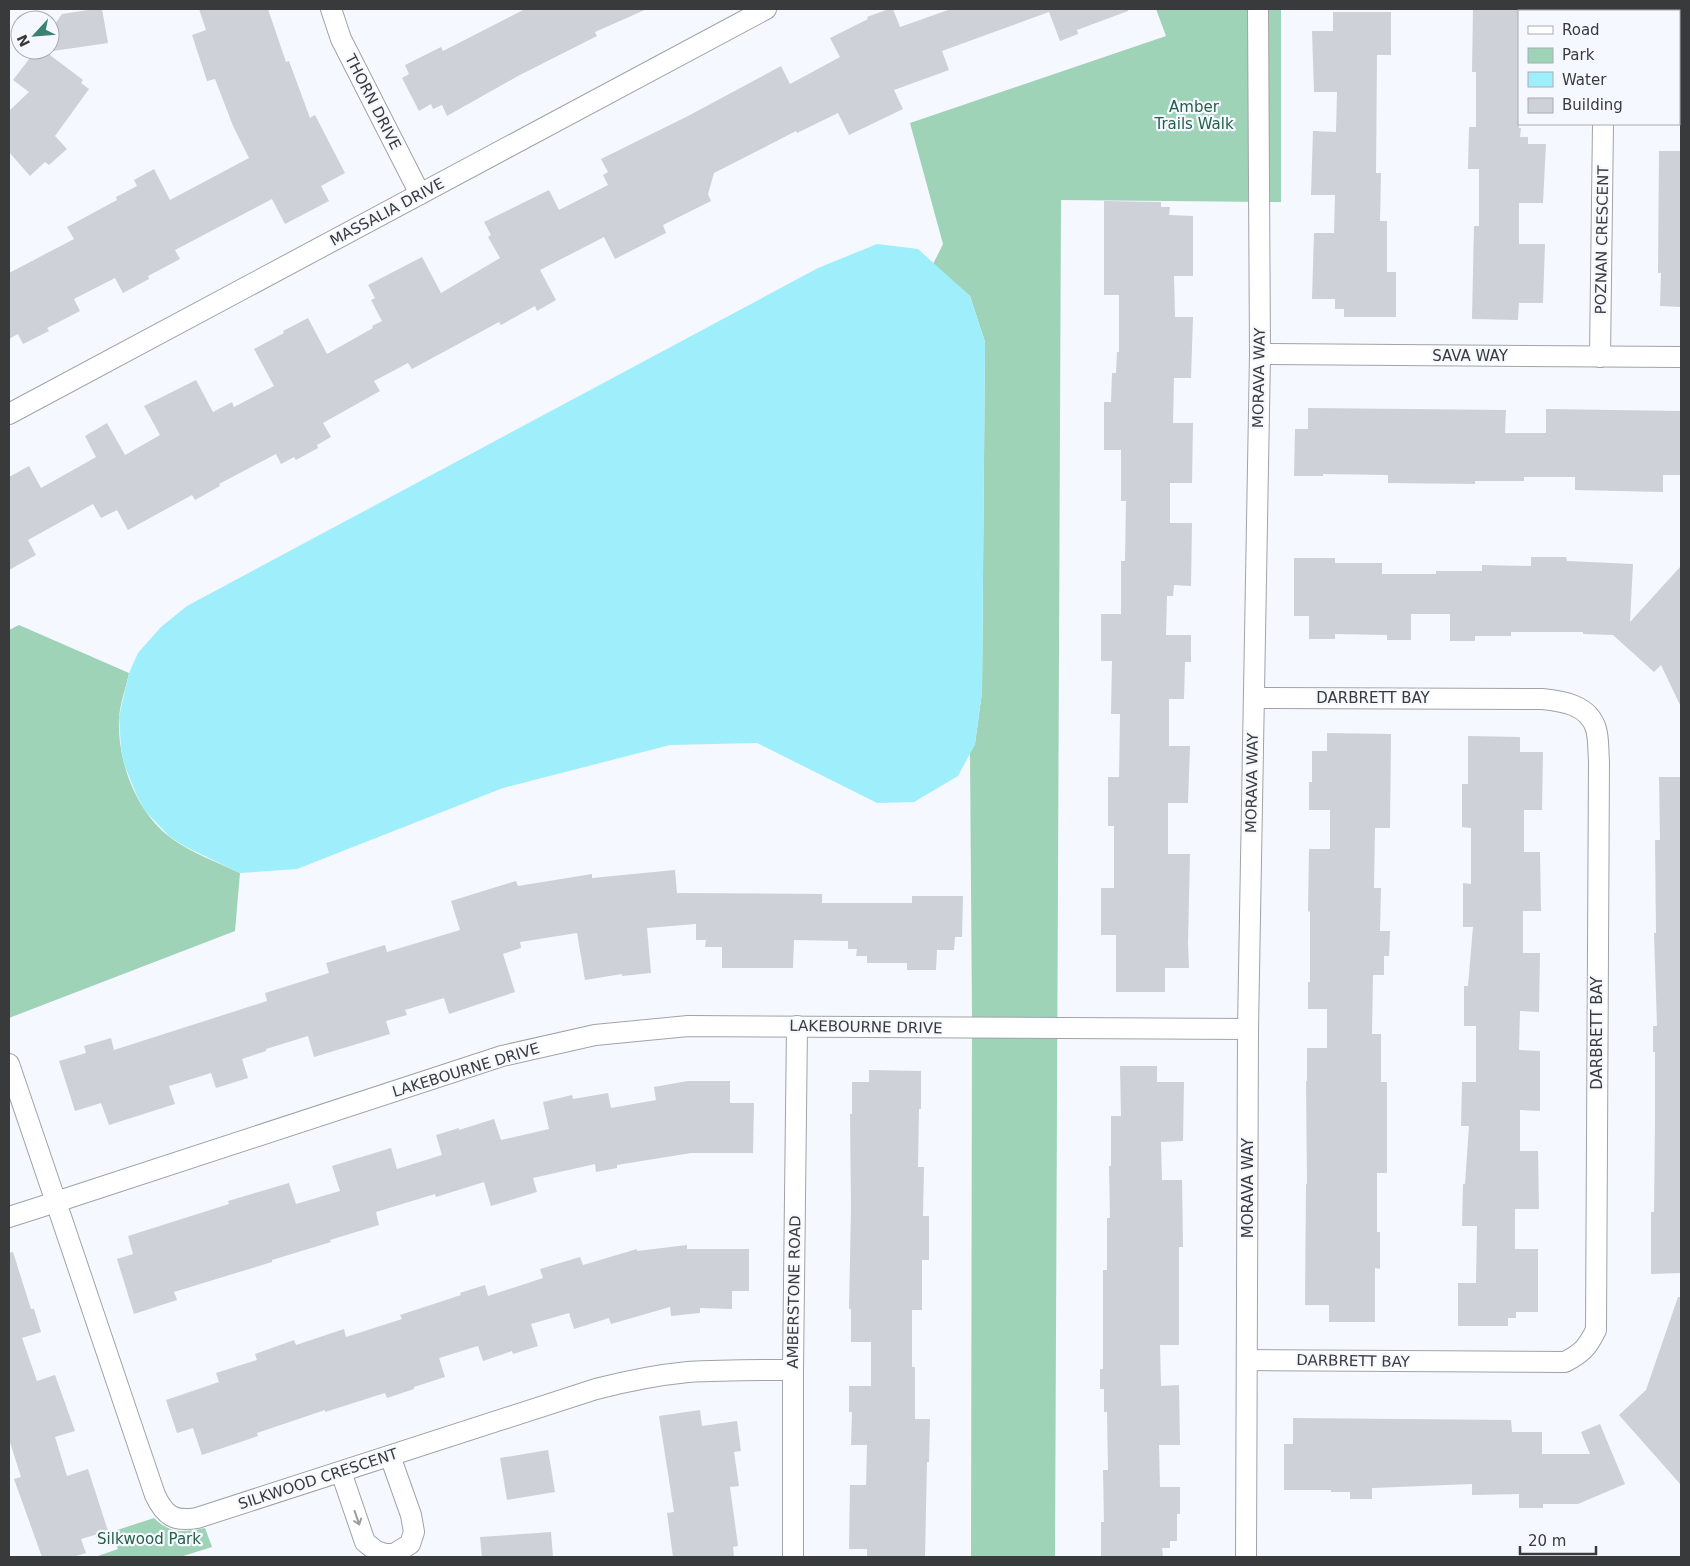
<svg xmlns="http://www.w3.org/2000/svg" width="1690" height="1566" font-family="'DejaVu Sans',sans-serif">
<rect width="100%" height="100%" fill="#f5f8fe"/>
<!-- green -->
<g fill="#9ed3b8">
<path d="M 1156,9 L 1281,9 L 1281,202 L 1061,200 L 1055,1557 L 971,1557 L 972,1016 L 970,753 L 975,744 L 982,692 L 985,342 L 970,296 L 933,264 L 943,244 L 910,123 L 1166,36 Z"/>
<path d="M 19,625 L 129,673 C 126,688 120,703 119,718 C 117,761 136,812 171,838 C 191,853 217,862 240,873 L 235,931 L 9,1018 L 9,630 Z"/>
<path d="M 154,1518 C 172,1535 183,1532 205,1528 L 212,1547 L 180,1557 L 95,1557 L 118,1549 L 111,1532 Z"/>
</g>
<!-- water -->
<path fill="#9feefb" d="M 877,244 L 918,249 L 970,296 L 985,342 L 982,692 L 975,744 L 958,776 L 914,802 L 877,803 L 757,743 L 670,745 L 503,788 L 297,869 L 240,873 L 186,847 L 170,837 L 145,811 L 137,796 L 124,764 L 121,748 L 119,717 L 129,673 L 138,653 L 161,627 L 187,606 L 818,268 Z"/>
<!-- building -->
<g fill="#ced1d7">
<path d="M 95,9 L 102,9 L 108,43 L 46,52 L 83,80 L 81,83 L 89,89 L 55,136 L 67,149 L 49,165 L 45,162 L 30,176 L 9,152 L 9,111 L 29,92 L 13,80 L 36,50 L 50,50 L 50,31 L 62,14 Z"/>
<path d="M 199,9 L 268,9 L 286,62 L 289,61 L 310,118 L 315,115 L 345,173 L 321,186 L 329,201 L 285,224 L 272,199 L 175,250 L 180,259 L 148,276 L 149,279 L 123,293 L 115,278 L 74,299 L 80,311 L 47,328 L 49,331 L 23,344 L 18,334 L 9,339 L 9,273 L 74,239 L 67,227 L 117,200 L 116,197 L 137,186 L 134,180 L 154,169 L 170,200 L 249,158 L 233,126 L 215,79 L 207,81 L 192,35 L 206,30 Z"/>
<path d="M 525,9 L 647,9 L 595,32 L 597,36 L 518,76 L 447,116 L 442,105 L 433,109 L 431,104 L 419,111 L 402,78 L 409,74 L 405,65 L 441,47 L 443,51 Z"/>
<path d="M 889,9 L 893,9 L 900,27 L 951,9 L 1128,9 L 1128,11 L 1077,30 L 1078,34 L 1060,41 L 1049,12 L 942,51 L 949,70 L 894,90 L 903,109 L 849,135 L 838,113 L 797,133 L 796,131 L 714,173 L 708,194 L 711,201 L 663,225 L 666,233 L 615,259 L 604,237 L 540,270 L 556,300 L 537,311 L 535,306 L 501,325 L 499,322 L 412,369 L 408,363 L 374,381 L 380,391 L 323,423 L 331,437 L 317,445 L 318,448 L 296,460 L 294,457 L 281,464 L 276,454 L 219,484 L 220,486 L 195,500 L 192,495 L 128,530 L 117,510 L 101,518 L 93,504 L 28,540 L 36,555 L 9,570 L 9,477 L 29,466 L 41,488 L 96,457 L 85,436 L 107,423 L 125,455 L 160,435 L 144,406 L 196,380 L 213,412 L 232,402 L 234,407 L 274,386 L 254,349 L 284,333 L 283,331 L 308,318 L 327,354 L 373,328 L 372,326 L 382,321 L 371,300 L 375,298 L 368,285 L 422,257 L 441,293 L 500,258 L 488,237 L 491,235 L 484,222 L 549,190 L 559,210 L 608,185 L 603,175 L 608,172 L 601,159 L 688,116 L 781,66 L 790,84 L 840,57 L 830,38 L 868,19 L 867,17 Z"/>
<path d="M 1473,9 L 1519,9 L 1519,128 L 1521,128 L 1520,137 L 1528,137 L 1528,144 L 1546,144 L 1543,203 L 1519,203 L 1519,244 L 1545,244 L 1543,303 L 1519,303 L 1518,320 L 1472,319 L 1474,226 L 1479,226 L 1479,169 L 1468,169 L 1469,127 L 1476,127 L 1476,72 L 1472,72 Z"/>
<path d="M 1333,12 L 1391,12 L 1391,55 L 1377,55 L 1376,173 L 1381,173 L 1380,221 L 1387,221 L 1387,272 L 1396,272 L 1396,317 L 1344,317 L 1344,309 L 1335,309 L 1335,299 L 1312,299 L 1314,233 L 1334,233 L 1335,195 L 1311,195 L 1313,131 L 1336,132 L 1337,92 L 1314,92 L 1312,31 L 1333,31 Z"/>
<path d="M 1659,151 L 1681,151 L 1681,307 L 1660,306 L 1661,273 L 1658,273 Z"/>
<path d="M 1104,201 L 1161,202 L 1161,207 L 1170,207 L 1169,215 L 1193,216 L 1193,276 L 1174,276 L 1175,317 L 1193,317 L 1191,378 L 1174,378 L 1173,423 L 1193,423 L 1192,483 L 1170,483 L 1170,523 L 1192,523 L 1191,586 L 1174,585 L 1173,596 L 1167,596 L 1166,635 L 1191,635 L 1191,662 L 1185,662 L 1184,699 L 1169,699 L 1169,746 L 1190,746 L 1188,803 L 1168,803 L 1168,854 L 1190,854 L 1188,943 L 1189,968 L 1165,968 L 1165,992 L 1116,992 L 1116,935 L 1101,935 L 1101,888 L 1114,888 L 1114,826 L 1108,826 L 1108,777 L 1119,777 L 1120,714 L 1111,714 L 1112,661 L 1101,661 L 1101,614 L 1121,614 L 1121,561 L 1125,561 L 1126,501 L 1121,501 L 1121,450 L 1104,450 L 1104,402 L 1111,402 L 1112,373 L 1116,373 L 1117,352 L 1119,352 L 1119,295 L 1104,295 Z"/>
<path d="M 1308,408 L 1506,410 L 1505,433 L 1546,433 L 1546,409 L 1681,411 L 1681,475 L 1663,475 L 1663,492 L 1575,490 L 1575,477 L 1524,477 L 1524,481 L 1475,481 L 1475,484 L 1388,483 L 1388,475 L 1323,474 L 1323,476 L 1294,476 L 1295,429 L 1308,429 Z"/>
<path d="M 1531,557 L 1566,557 L 1567,561 L 1633,564 L 1630,622 L 1681,566 L 1681,707 L 1661,665 L 1654,672 L 1613,635 L 1583,634 L 1583,632 L 1511,632 L 1511,636 L 1475,636 L 1475,641 L 1450,641 L 1450,614 L 1411,614 L 1411,640 L 1387,640 L 1387,635 L 1335,634 L 1335,639 L 1309,639 L 1309,616 L 1294,616 L 1294,558 L 1335,558 L 1335,563 L 1382,563 L 1382,574 L 1436,574 L 1436,571 L 1482,571 L 1482,565 L 1531,566 Z"/>
<path d="M 1327,733 L 1391,734 L 1390,828 L 1375,828 L 1374,888 L 1381,888 L 1380,931 L 1390,931 L 1389,956 L 1384,956 L 1384,975 L 1373,975 L 1372,1034 L 1381,1034 L 1381,1082 L 1387,1082 L 1387,1173 L 1377,1173 L 1377,1232 L 1380,1232 L 1380,1269 L 1375,1268 L 1375,1322 L 1329,1322 L 1329,1305 L 1305,1305 L 1306,1184 L 1307,1184 L 1306,1081 L 1307,1081 L 1307,1048 L 1327,1048 L 1327,1009 L 1308,1009 L 1308,982 L 1310,982 L 1310,912 L 1308,911 L 1309,849 L 1330,849 L 1330,810 L 1309,810 L 1309,782 L 1312,782 L 1312,751 L 1327,751 Z"/>
<path d="M 1468,736 L 1520,737 L 1520,752 L 1543,752 L 1542,810 L 1524,810 L 1524,852 L 1540,852 L 1541,911 L 1523,911 L 1523,953 L 1540,953 L 1539,1012 L 1520,1011 L 1519,1050 L 1540,1051 L 1540,1111 L 1520,1110 L 1520,1151 L 1538,1151 L 1539,1209 L 1515,1209 L 1515,1249 L 1538,1249 L 1538,1312 L 1516,1312 L 1516,1318 L 1508,1318 L 1508,1326 L 1458,1326 L 1458,1283 L 1476,1283 L 1477,1226 L 1462,1226 L 1463,1184 L 1465,1184 L 1469,1126 L 1461,1126 L 1462,1082 L 1476,1082 L 1476,1026 L 1464,1026 L 1464,986 L 1468,986 L 1473,927 L 1463,927 L 1463,883 L 1471,884 L 1471,828 L 1462,827 L 1462,784 L 1468,784 Z"/>
<path d="M 1659,777 L 1681,777 L 1681,1273 L 1651,1274 L 1651,1212 L 1654,1212 L 1655,1122 L 1655,1052 L 1653,1052 L 1653,1026 L 1657,1026 L 1654,933 L 1656,933 L 1655,840 L 1660,840 Z"/>
<path d="M 675,870 L 677,893 L 822,894 L 822,903 L 912,903 L 912,896 L 963,896 L 962,937 L 955,937 L 954,950 L 937,950 L 936,970 L 907,970 L 907,963 L 867,963 L 867,956 L 856,956 L 857,949 L 848,949 L 848,941 L 794,940 L 793,968 L 722,968 L 722,947 L 705,947 L 706,940 L 696,940 L 696,924 L 647,928 L 651,973 L 622,976 L 622,974 L 585,980 L 577,933 L 520,942 L 521,948 L 503,954 L 515,992 L 449,1014 L 444,998 L 405,1010 L 407,1015 L 386,1021 L 390,1034 L 314,1057 L 308,1036 L 266,1049 L 266,1051 L 242,1059 L 248,1078 L 216,1088 L 211,1073 L 169,1086 L 175,1104 L 109,1125 L 101,1103 L 75,1111 L 59,1061 L 86,1053 L 84,1046 L 111,1038 L 114,1050 L 267,1001 L 265,993 L 329,973 L 326,963 L 385,945 L 387,952 L 460,930 L 451,901 L 516,881 L 518,886 L 592,874 L 592,878 Z"/>
<path d="M 1120,1066 L 1157,1066 L 1157,1082 L 1184,1082 L 1183,1141 L 1161,1142 L 1162,1180 L 1182,1180 L 1183,1247 L 1179,1247 L 1179,1345 L 1160,1345 L 1161,1386 L 1179,1385 L 1180,1445 L 1159,1445 L 1160,1487 L 1180,1487 L 1180,1514 L 1177,1514 L 1177,1541 L 1170,1541 L 1170,1548 L 1162,1548 L 1163,1556 L 1155,1557 L 1101,1557 L 1101,1522 L 1104,1522 L 1103,1470 L 1108,1470 L 1107,1412 L 1104,1412 L 1104,1389 L 1100,1389 L 1100,1369 L 1103,1369 L 1103,1270 L 1107,1270 L 1107,1218 L 1110,1218 L 1109,1166 L 1111,1166 L 1111,1116 L 1121,1116 Z"/>
<path d="M 869,1070 L 921,1071 L 921,1109 L 919,1109 L 918,1167 L 924,1167 L 923,1216 L 929,1216 L 929,1260 L 922,1260 L 922,1310 L 912,1310 L 912,1367 L 915,1367 L 915,1419 L 930,1419 L 929,1462 L 927,1462 L 925,1557 L 867,1557 L 867,1549 L 849,1549 L 850,1485 L 866,1485 L 867,1445 L 851,1445 L 852,1412 L 849,1412 L 849,1386 L 871,1386 L 871,1342 L 851,1342 L 851,1309 L 849,1309 L 851,1209 L 850,1114 L 852,1114 L 852,1082 L 869,1082 Z"/>
<path d="M 688,1081 L 730,1081 L 730,1103 L 754,1103 L 753,1153 L 691,1153 L 617,1165 L 617,1168 L 596,1172 L 595,1164 L 533,1178 L 537,1192 L 491,1206 L 484,1182 L 436,1197 L 435,1194 L 376,1212 L 379,1225 L 330,1240 L 331,1242 L 272,1260 L 272,1262 L 174,1292 L 177,1300 L 134,1314 L 117,1259 L 133,1254 L 128,1236 L 229,1204 L 228,1201 L 289,1183 L 296,1204 L 340,1191 L 332,1166 L 391,1148 L 397,1169 L 442,1155 L 436,1135 L 459,1128 L 459,1130 L 494,1119 L 501,1140 L 549,1129 L 543,1102 L 572,1095 L 573,1099 L 608,1093 L 611,1108 L 656,1100 L 654,1087 Z"/>
<path d="M 687,1245 L 687,1249 L 749,1249 L 749,1291 L 732,1291 L 732,1309 L 700,1308 L 700,1313 L 671,1316 L 670,1307 L 611,1324 L 609,1318 L 574,1329 L 569,1313 L 531,1324 L 538,1346 L 513,1354 L 512,1351 L 483,1361 L 478,1346 L 439,1358 L 445,1377 L 414,1387 L 414,1389 L 387,1398 L 385,1393 L 325,1412 L 325,1410 L 257,1433 L 258,1436 L 202,1455 L 193,1428 L 177,1433 L 166,1400 L 219,1382 L 216,1373 L 257,1360 L 255,1354 L 294,1340 L 296,1345 L 344,1329 L 346,1337 L 402,1319 L 400,1315 L 461,1295 L 460,1293 L 485,1285 L 488,1296 L 543,1278 L 540,1269 L 580,1257 L 583,1265 L 637,1249 L 637,1251 Z"/>
<path d="M 13,1252 L 31,1309 L 34,1309 L 41,1332 L 22,1338 L 37,1381 L 55,1375 L 75,1431 L 55,1437 L 67,1476 L 88,1469 L 108,1531 L 81,1539 L 86,1553 L 73,1557 L 42,1557 L 14,1479 L 21,1477 L 9,1439 L 9,1253 Z"/>
<path d="M 1678,1297 L 1681,1297 L 1681,1485 L 1619,1415 L 1646,1390 Z"/>
<path d="M 700,1410 L 702,1426 L 737,1421 L 741,1451 L 734,1452 L 739,1486 L 730,1487 L 738,1546 L 733,1547 L 734,1557 L 673,1557 L 667,1513 L 674,1512 L 659,1416 Z"/>
<path d="M 1293,1418 L 1511,1420 L 1512,1432 L 1542,1432 L 1542,1454 L 1590,1454 L 1581,1432 L 1600,1424 L 1625,1484 L 1578,1504 L 1543,1504 L 1543,1508 L 1519,1508 L 1519,1494 L 1472,1495 L 1472,1484 L 1372,1488 L 1372,1499 L 1350,1499 L 1350,1492 L 1331,1492 L 1331,1490 L 1284,1490 L 1284,1444 L 1293,1444 Z"/>
<path d="M 548,1450 L 555,1492 L 507,1500 L 500,1458 Z"/>
<path d="M 551,1532 L 553,1557 L 482,1557 L 480,1537 Z"/>
</g>
<g fill="none" stroke-linecap="round" stroke-linejoin="round">
<defs>
<g id="street">
<path d="M 331,9 L 341,39 L 420,194"/>
<path d="M 1604,11 L 1604,9"/>
<path d="M 1260,354 L 1681,357"/>
<path d="M 1600,357 L 1603,124"/>
<path d="M 9,414 L 766,9"/>
<path d="M 9,1064 L 56,1202 L 502,1056 L 595,1035 L 688,1026 L 1248,1029"/>
<path d="M 9,1217 L 56,1202 L 155,1495 C 165,1516 174,1522 197,1518 L 596,1389 C 627,1381 657,1375 688,1372 C 723,1370 758,1370 793,1370"/>
<path d="M 1248,1360 L 1565,1362 C 1582,1353 1587,1348 1596,1330 L 1599,761 C 1598,751 1599,739 1596,729 C 1589,705 1563,701 1542,699 L 1254,698"/>
<path d="M 341,1472 L 365,1542 L 376,1551 L 385,1554 L 394,1554 L 410,1544 L 414,1532 L 411,1515 L 390,1456"/>
<path d="M 793,1557 L 793,1370 L 797,1026"/>
<path d="M 1246,1557 L 1248,1029 L 1260,354 L 1258,9"/>
</g>
</defs>
<!-- street casing -->
<use href="#street" stroke="#9fa3a8" stroke-width="22"/>
<!-- street -->
<use href="#street" stroke="#fff" stroke-width="20"/>
</g>
<!-- one-way arrows -->
<defs><path id="oneway-shaft" d="M-6 0H5M1.5-3L5.5 0L1.5 3" fill="none" stroke-width="1.6" stroke-linecap="round" stroke-linejoin="round" transform="scale(1.25)"/></defs>
<use stroke="#9c9c9e" href="#oneway-shaft" transform="translate(357 1518) rotate(71)"/>
<g text-anchor="middle" stroke-width="4.5" stroke-linejoin="round" paint-order="stroke">
<!-- street labels -->
<g font-size="15" fill="#393a3c" stroke="#f5f8fe">
<text transform="translate(373 102) rotate(63)" y="5">THORN DRIVE</text>
<text transform="translate(387 212) rotate(-28)" y="5">MASSALIA DRIVE</text>
<text transform="translate(1602 240) rotate(-89)" y="5">POZNAN CRESCENT</text>
<text x="1470" y="361">SAVA WAY</text>
<text transform="translate(1259 378) rotate(-89)" y="5">MORAVA WAY</text>
<text x="1373" y="703">DARBRETT BAY</text>
<text transform="translate(1252 783) rotate(-89)" y="5">MORAVA WAY</text>
<text transform="translate(866 1027) rotate(1)" y="5">LAKEBOURNE DRIVE</text>
<text transform="translate(1597 1033) rotate(-90)" y="5">DARBRETT BAY</text>
<text transform="translate(466 1070) rotate(-17)" y="5">LAKEBOURNE DRIVE</text>
<text transform="translate(1248 1188) rotate(-90)" y="5">MORAVA WAY</text>
<text transform="translate(794 1292) rotate(-89)" y="5">AMBERSTONE ROAD</text>
<text transform="translate(1353 1361) rotate(1)" y="5">DARBRETT BAY</text>
<text transform="translate(318 1479) rotate(-18)" y="5">SILKWOOD CRESCENT</text>
</g>
<!-- park labels -->
<g font-size="15" fill="#236046" stroke="#f5f8fe">
<text x="1194" y="112">Amber<tspan x="1194" dy="17">Trails Walk</tspan></text>
<text x="149" y="1544">Silkwood Park</text>
</g>
</g>
<!-- border -->
<rect width="1690" height="1566" fill="none" stroke="#393a3c" stroke-width="20"/>
<!-- legend -->
<rect x="1518" y="10" width="162" height="115" fill="#f5f8fe" stroke="#aaacb0"/>
<rect x="1528" y="26" width="25" height="8" fill="#ffffff" stroke="#aaacb0"/>
<text x="1562" y="35" font-size="15" fill="#393a3c">Road</text>
<rect x="1528" y="48" width="25" height="15" fill="#9ed3b8" stroke="#aaacb0"/>
<text x="1562" y="60" font-size="15" fill="#393a3c">Park</text>
<rect x="1528" y="72" width="25" height="15" fill="#9feefb" stroke="#aaacb0"/>
<text x="1562" y="85" font-size="15" fill="#393a3c">Water</text>
<rect x="1528" y="98" width="25" height="15" fill="#ced1d7" stroke="#aaacb0"/>
<text x="1562" y="110" font-size="15" fill="#393a3c">Building</text>
<!-- north arrow -->
<g transform="translate(35 35) rotate(244)"><circle r="24" fill="#f5f8fe" stroke="#aaacb0"/>
<path d="M0-4L9 19L0 12L-9 19Z" fill="#3c8176"/>
<text y="-8" font-size="14" font-weight="bold" text-anchor="middle" fill="#393a3c">N</text>
</g>
<!-- scale -->
<path d="M1520 1546v8h76v-8" fill="none" stroke="#393a3c" stroke-width="2.5"/>
<text x="1528" y="1546" font-size="15" fill="#393a3c" stroke="#f5f8fe" stroke-width="4" paint-order="stroke">20 m</text>
</svg>
